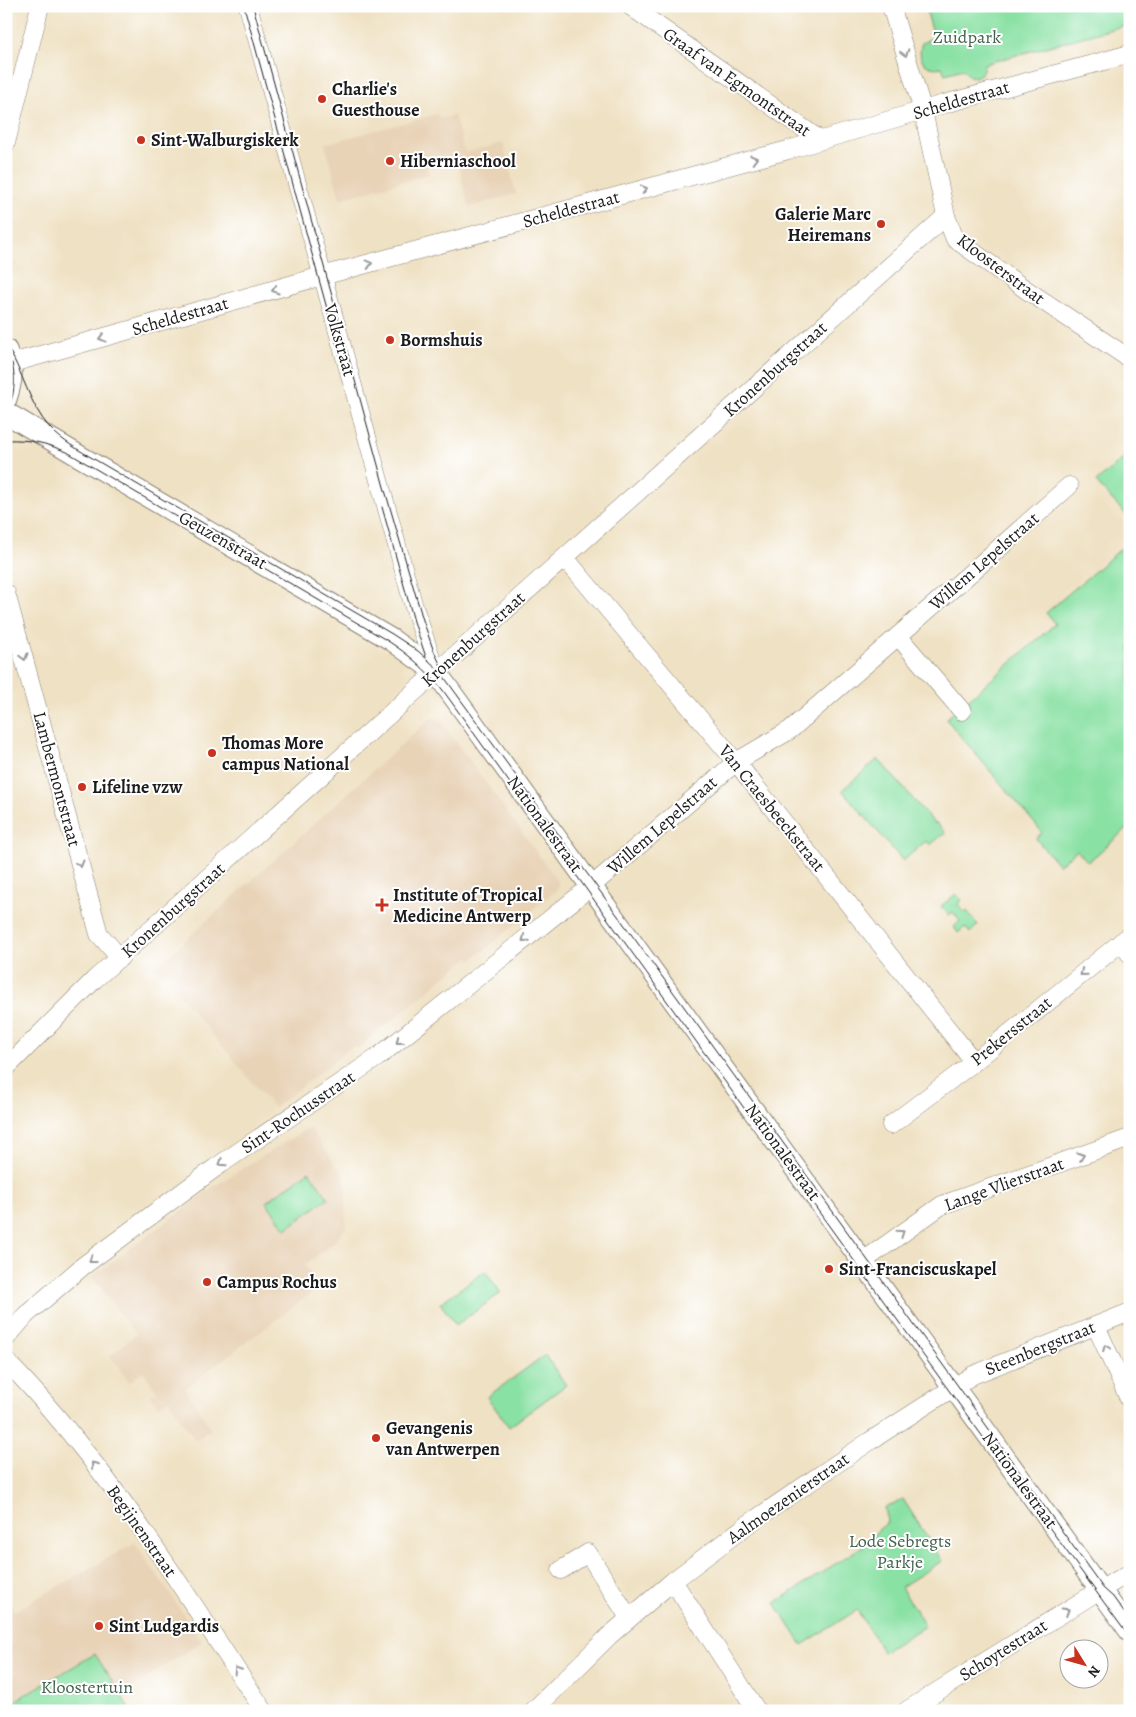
<svg xmlns="http://www.w3.org/2000/svg" width="1136" height="1717" font-family="Alegreya,serif">
<rect width="100%" height="100%" fill="#fff"/>
<filter id="ink" filterUnits="userSpaceOnUse"><feTurbulence type="fractalNoise" baseFrequency=".02" numOctaves="2"/><feDisplacementMap in="SourceGraphic" scale="10" xChannelSelector="R" yChannelSelector="G"/><feConvolveMatrix kernelMatrix="1 2 1 2 8 2 1 2 1" color-interpolation-filters="sRGB"/></filter>
<filter id="wash" filterUnits="userSpaceOnUse"><feTurbulence type="fractalNoise" baseFrequency=".0096" numOctaves="4" result="noise"/><feDisplacementMap in="SourceGraphic" scale="20" xChannelSelector="R" yChannelSelector="G"/><feGaussianBlur stdDeviation="1.12" result="paint"/><feColorMatrix in="noise" values="0 0 0 0 0 0 0 0 0 0 0 0 0 0 0 0 0 1.4 0 .05"/><feComposite in="paint" operator="in"/></filter>
<g filter="url(#wash)">
<rect width="100%" height="100%" fill="#efe1c3"/>
<!-- built -->
<g fill="#e8d3b7">
<path d="M 437,114 L 439,119 L 454,115 L 465,153 L 503,143 L 516,194 L 469,207 L 457,159 L 427,167 L 429,174 L 340,199 L 325,144 Z"/>
<path d="M 431,718 L 438,718 L 456,742 L 551,872 L 558,883 L 558,888 L 555,891 L 472,960 L 469,957 L 465,960 L 357,1049 L 354,1045 L 274,1108 L 156,967 Z"/>
<path d="M 309,1127 L 345,1178 L 346,1228 L 333,1243 L 305,1265 L 321,1286 L 185,1388 L 211,1429 L 195,1441 L 169,1400 L 158,1406 L 150,1395 L 157,1391 L 143,1371 L 130,1382 L 119,1369 L 121,1368 L 110,1356 L 136,1334 L 92,1277 L 213,1187 Z"/>
<path d="M 135,1543 L 202,1641 L 121,1695 L 95,1655 L 6,1706 L 6,1597 L 14,1611 Z"/>
</g>
<!-- green -->
<g fill="#8ae1a4" stroke="#537e60">
<path d="M 925,6 L 1130,6 L 1130,24 L 984,64 L 982,73 L 976,77 L 969,76 L 963,69 L 945,74 L 942,67 C 926,71 916,59 922,43 L 934,37 Z"/>
<path d="M 1125,457 L 1130,462 L 1130,519 L 1096,482 Z"/>
<path d="M 1130,541 L 1130,826 L 1088,862 L 1077,850 L 1059,865 L 1036,839 L 1042,832 L 946,719 L 1055,624 L 1046,613 Z"/>
<path d="M 878,759 L 935,824 L 937,823 L 945,833 L 930,845 L 926,841 L 903,861 L 842,790 Z"/>
<path d="M 956,894 L 962,900 L 958,904 L 965,913 L 967,911 L 978,925 L 970,933 L 965,927 L 958,933 L 954,927 L 960,921 L 953,912 L 949,915 L 941,906 Z"/>
<path d="M 309,1171 L 328,1198 L 286,1229 L 266,1202 Z"/>
<path d="M 485,1271 L 501,1293 L 456,1325 L 440,1303 Z"/>
<path d="M 545,1355 L 566,1385 L 509,1427 L 487,1397 Z"/>
<path d="M 903,1499 L 942,1561 L 901,1587 L 925,1626 L 883,1652 L 857,1610 L 802,1645 L 775,1603 L 869,1542 L 877,1531 L 888,1522 L 885,1508 Z"/>
<path d="M 95,1654 L 131,1711 L 6,1711 L 6,1706 Z"/>
</g>
</g>
<g filter="url(#ink)">
<g fill="none" stroke-linecap="round" stroke-linejoin="round">
<defs>
<g id="minor">
<path d="M 248,6 L 414,607 L 436,672"/>
<path d="M 630,6 L 820,140"/>
<path d="M 891,6 L 923,111 L 946,216 L 955,239 L 1025,289 L 1130,359"/>
<path d="M 6,143 L 40,6"/>
<path d="M 12,363 L 322,276 L 788,150 L 944,104 L 1130,54"/>
<path d="M 565,558 L 736,762 L 974,1062"/>
<path d="M 6,593 L 99,934 L 120,958"/>
<path d="M 898,636 L 962,711"/>
<path d="M 1121,942 L 1130,954"/>
<path d="M 6,1068 L 94,980 L 412,694 L 946,216"/>
<path d="M 891,1125 L 974,1062 L 1130,935"/>
<path d="M 862,1262 L 942,1205 L 1130,1138"/>
<path d="M 1096,1326 L 1130,1401"/>
<path d="M 6,1338 L 26,1315 L 83,1266 L 215,1168 L 378,1057 L 595,883 L 736,762 L 790,730 L 998,549 L 1069,486"/>
<path d="M 6,1361 C 108,1465 183,1591 264,1711"/>
<path d="M 561,1570 L 588,1553 L 629,1618"/>
<path d="M 673,1581 L 757,1711"/>
<path d="M 533,1711 L 609,1636 L 673,1581 L 747,1525 L 870,1441 L 973,1375 L 1130,1312"/>
<path d="M 906,1711 L 1103,1588 L 1130,1573"/>
</g>
<g id="tertiary">
<path d="M 6,350 C 14,368 12,381 6,399"/>
<path d="M 6,413 L 392,640 L 436,672 L 1130,1631"/>
</g>
</defs>
<!-- minor casing -->
<use href="#minor" stroke="#867e70" stroke-width="19"/>
<!-- tertiary casing -->
<use href="#tertiary" stroke="#867e70" stroke-width="23"/>
<!-- minor -->
<use href="#minor" stroke="#fff" stroke-width="18"/>
<!-- tertiary -->
<use href="#tertiary" stroke="#fff" stroke-width="21"/>
<!-- tram -->
<g stroke="#1c1c1c" stroke-width="1">
<path d="M 244,6 L 343,367"/>
<path d="M 253,6 L 384,487 L 423,620 L 433,649 L 443,670"/>
<path d="M 6,345 C 23,371 29,405 50,428 C 62,441 79,450 94,459 L 392,634 L 418,651 L 439,670 L 813,1184 L 1103,1588 L 1113,1597 L 1130,1621"/>
<path d="M 6,412 C 15,396 16,380 12,363"/>
<path d="M 6,440 C 30,439 45,443 67,452 L 388,641 C 411,656 424,668 442,689 L 855,1262 L 1130,1638"/>
<path d="M 382,507 L 415,625 L 426,657"/>
</g>
</g>
<!-- one-way arrows -->
<defs><path id="oneway-chevron" d="M-2-3.5L2.5 0L-2 3.5" fill="none" stroke-width="1.6" stroke-linecap="round" stroke-linejoin="round" transform="scale(1.25)"/></defs>
<g stroke="#999">
<use href="#oneway-chevron" transform="translate(905 53) rotate(73)"/>
<use href="#oneway-chevron" transform="translate(754 159) rotate(-15)"/>
<use href="#oneway-chevron" transform="translate(644 189) rotate(-15)"/>
<use href="#oneway-chevron" transform="translate(369 264) rotate(-15)"/>
<use href="#oneway-chevron" transform="translate(275 290) rotate(164)"/>
<use href="#oneway-chevron" transform="translate(102 338) rotate(164)"/>
<use href="#oneway-chevron" transform="translate(24 657) rotate(75)"/>
<use href="#oneway-chevron" transform="translate(80 864) rotate(75)"/>
<use href="#oneway-chevron" transform="translate(525 939) rotate(141)"/>
<use href="#oneway-chevron" transform="translate(1083 973) rotate(141)"/>
<use href="#oneway-chevron" transform="translate(399 1041) rotate(141)"/>
<use href="#oneway-chevron" transform="translate(1081 1156) rotate(-20)"/>
<use href="#oneway-chevron" transform="translate(222 1163) rotate(146)"/>
<use href="#oneway-chevron" transform="translate(901 1233) rotate(-35)"/>
<use href="#oneway-chevron" transform="translate(92 1260) rotate(143)"/>
<use href="#oneway-chevron" transform="translate(1106 1348) rotate(-114)"/>
<use href="#oneway-chevron" transform="translate(94 1465) rotate(-129)"/>
<use href="#oneway-chevron" transform="translate(1066 1611) rotate(-32)"/>
<use href="#oneway-chevron" transform="translate(237 1670) rotate(-123)"/>
</g>
</g>
<!-- markers -->
<g fill="#c8321e" stroke="#fff" stroke-width="2">
<circle cx="322" cy="99" r="5"/>
<circle cx="141" cy="140" r="5"/>
<circle cx="390" cy="161" r="5"/>
<circle cx="881" cy="224" r="5"/>
<circle cx="390" cy="340" r="5"/>
<circle cx="212" cy="753" r="5"/>
<circle cx="82" cy="787" r="5"/>
<path d="M379.5 897.5h5v5h5v5h-5v5h-5v-5h-5v-5h5z"/>
<circle cx="829" cy="1269" r="5"/>
<circle cx="207" cy="1282" r="5"/>
<circle cx="376" cy="1438" r="5"/>
<circle cx="99" cy="1626" r="5"/>
</g>
<g text-anchor="middle" stroke-width="4" stroke-linejoin="round" paint-order="stroke">
<!-- park labels -->
<g font-size="18" fill="#42614c" stroke="#fff">
<text x="967" y="43">Zuidpark</text>
<text x="900" y="1547">Lode Sebregts<tspan x="900" dy="21">Parkje</tspan></text>
<text x="87" y="1693">Kloostertuin</text>
</g>
<!-- street labels -->
<g font-size="18" fill="#1c1c1c" stroke="#fff">
<text transform="translate(737 82) rotate(35)" y="6">Graaf van Egmontstraat</text>
<text transform="translate(961 100) rotate(-16)" y="6">Scheldestraat</text>
<text transform="translate(571 209) rotate(-15)" y="6">Scheldestraat</text>
<text transform="translate(1001 269) rotate(37)" y="6">Kloosterstraat</text>
<text transform="translate(180 316) rotate(-16)" y="6">Scheldestraat</text>
<text transform="translate(340 340) rotate(74)" y="6">Volkstraat</text>
<text transform="translate(775 369) rotate(-42)" y="6">Kronenburgstraat</text>
<text transform="translate(223 540) rotate(30)" y="6">Geuzenstraat</text>
<text transform="translate(984 561) rotate(-41)" y="6">Willem Lepelstraat</text>
<text transform="translate(473 639) rotate(-42)" y="6">Kronenburgstraat</text>
<text transform="translate(57 779) rotate(75)" y="6">Lambermontstraat</text>
<text transform="translate(772 808) rotate(51)" y="6">Van Craesbeeckstraat</text>
<text transform="translate(545 824) rotate(54)" y="6">Nationalestraat</text>
<text transform="translate(662 825) rotate(-41)" y="6">Willem Lepelstraat</text>
<text transform="translate(173 910) rotate(-42)" y="6">Kronenburgstraat</text>
<text transform="translate(1011 1031) rotate(-39)" y="6">Prekersstraat</text>
<text transform="translate(298 1112) rotate(-34)" y="6">Sint-Rochusstraat</text>
<text transform="translate(783 1152) rotate(54)" y="6">Nationalestraat</text>
<text transform="translate(1004 1184) rotate(-20)" y="6">Lange Vlierstraat</text>
<text transform="translate(1040 1348) rotate(-22)" y="6">Steenbergstraat</text>
<text transform="translate(1020 1480) rotate(54)" y="6">Nationalestraat</text>
<text transform="translate(788 1498) rotate(-35)" y="6">Aalmoezenierstraat</text>
<text transform="translate(142 1531) rotate(55)" y="6">Begijnenstraat</text>
<text transform="translate(1003 1650) rotate(-32)" y="6">Schoytestraat</text>
</g>
<!-- poi labels -->
<g font-size="18" font-weight="bold" fill="#1c1c1c" stroke="#fff" text-anchor="start">
<text x="332" y="95">Charlie's<tspan x="332" dy="21">Guesthouse</tspan></text>
<text x="151" y="146">Sint-Walburgiskerk</text>
<text x="400" y="167">Hiberniaschool</text>
<text x="871" y="220" text-anchor="end">Galerie Marc<tspan x="871" dy="21">Heiremans</tspan></text>
<text x="400" y="346">Bormshuis</text>
<text x="222" y="749">Thomas More<tspan x="222" dy="21">campus National</tspan></text>
<text x="92" y="793">Lifeline vzw</text>
<text x="393" y="901">Institute of Tropical<tspan x="393" dy="21">Medicine Antwerp</tspan></text>
<text x="839" y="1275">Sint-Franciscuskapel</text>
<text x="217" y="1288">Campus Rochus</text>
<text x="386" y="1434">Gevangenis<tspan x="386" dy="21">van Antwerpen</tspan></text>
<text x="109" y="1632">Sint Ludgardis</text>
</g>
</g>
<!-- margin -->
<rect width="1136" height="1717" fill="none" stroke="#fff" stroke-width="25"/>
<!-- north arrow -->
<g transform="translate(1084 1664) rotate(127)"><circle r="24" fill="#ffffff" stroke="#a4a4a4"/>
<path d="M0-4L9 19L0 12L-9 19Z" fill="#c8321e"/>
<text y="-8" font-size="14" font-weight="bold" text-anchor="middle" fill="#1c1c1c">N</text>
</g>
</svg>
